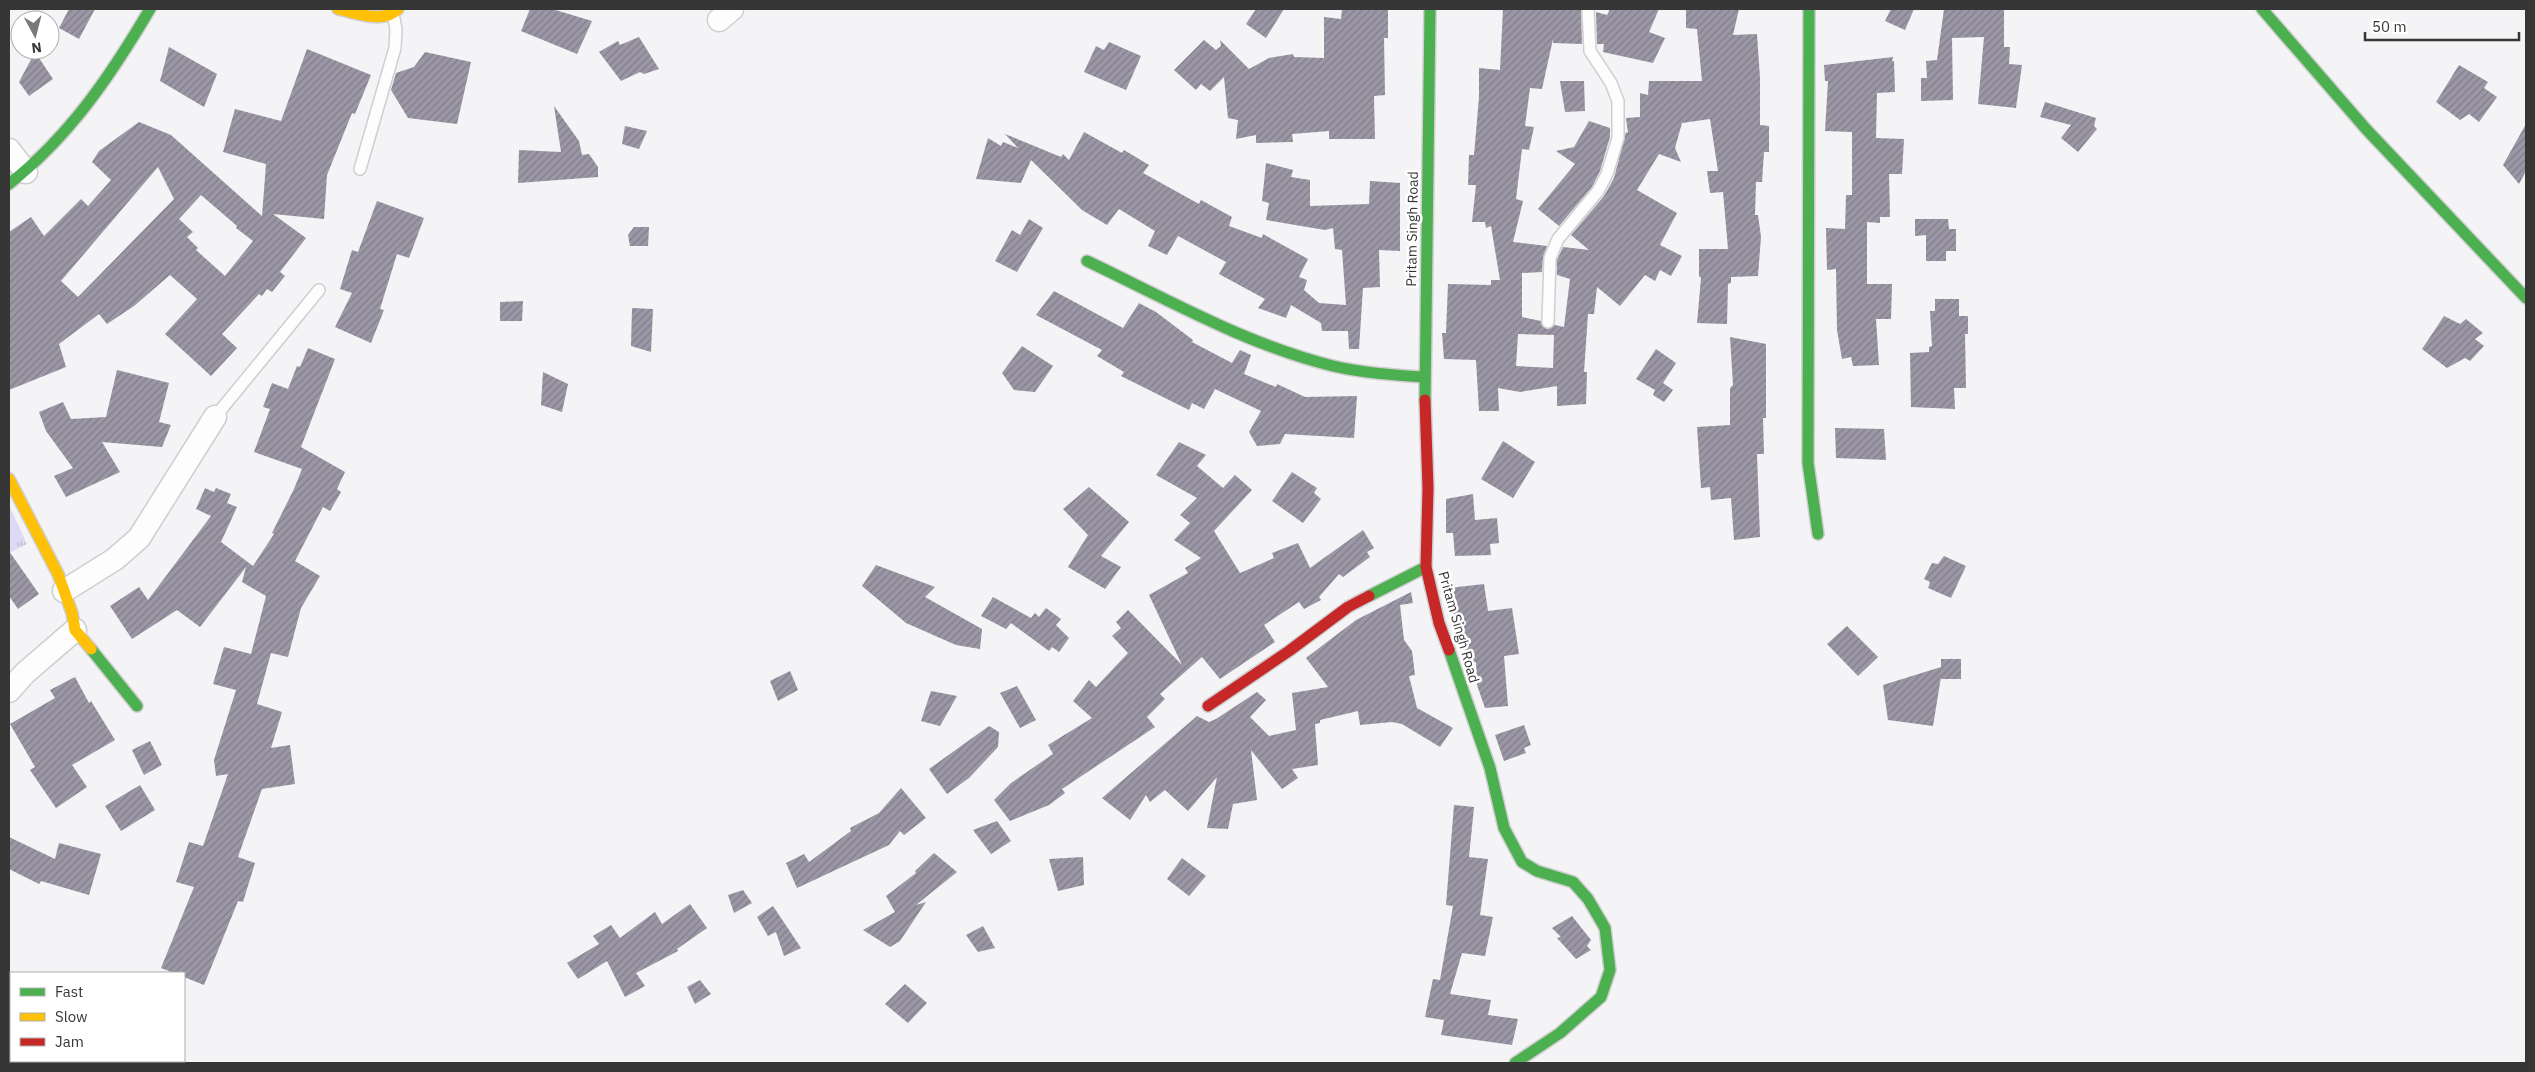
<svg xmlns="http://www.w3.org/2000/svg" width="2535" height="1072" font-family="'IBM Plex Sans',sans-serif">
<defs>
<pattern id="grass-tufts" width="24" height="20" patternUnits="userSpaceOnUse" patternTransform="scale(1.25)"><rect width="24" height="20" fill="#dfd9f5"/><path d="M3 7l-1-3M5 7V3M7 7l1-3M15 17l-1-3M17 17v-4M19 17l1-3" fill="none" stroke="#c0bbd3"/></pattern>
<pattern id="building-hatch" width="6" height="6" patternUnits="userSpaceOnUse" patternTransform="scale(1.25)"><rect width="6" height="6" fill="#9c97a6"/><path d="M-1 1l2-2M0 6l6-6M5 7l2-2" fill="none" stroke="#807c88"/></pattern>
</defs>
<rect width="100%" height="100%" fill="#f4f3f5"/>
<polygon fill="url(#grass-tufts)" points="9,505 27,544 9,553"/>
<g fill="url(#building-hatch)" fill-rule="evenodd">
<polygon points="69,9 95,9 79,39 59,28"/>
<polygon points="530,9 552,9 592,21 577,54 521,31"/>
<polygon points="1256,9 1284,9 1266,38 1246,24"/>
<polygon points="1342,9 1388,9 1388,38 1384,38 1385,95 1374,96 1375,139 1329,139 1329,131 1292,134 1293,142 1256,143 1256,135 1236,139 1238,120 1228,118 1224,77 1210,91 1201,84 1196,90 1174,70 1204,40 1216,50 1221,46 1220,40 1249,69 1269,58 1293,54 1294,57 1324,58 1324,17 1341,19"/>
<path d="M1503,9H1581L1582,44L1553,43V39L1542,89L1530,88L1525,126L1534,127L1529,150L1522,149L1516,199L1523,201L1513,242L1547,246L1543,257L1542,272L1522,273V317L1541,321L1542,326L1547,329L1555,325L1564,327L1570,279L1557,275V260L1563,247L1589,250L1571,235L1604,196L1614,178L1626,132L1628,133L1626,118L1640,117V93L1648,95L1649,81H1702L1697,29L1686,28V9H1739L1733,35L1757,34L1760,78V125L1769,126V152H1764L1762,182H1756L1755,215H1758L1761,237L1758,276L1731,277V283L1728,284L1727,324L1697,323L1701,278L1699,276V249H1728L1723,192L1710,193L1707,171H1718L1710,119L1682,123L1675,148L1681,162L1659,154L1637,190L1677,213L1660,245L1682,256L1671,276L1660,270L1655,281L1645,275L1620,306L1597,287L1594,314H1588L1584,372H1587L1586,404L1557,406V386L1520,392L1498,388L1499,411H1479L1476,360L1444,359L1442,333H1446L1448,284L1491,285V280H1500L1491,226L1486,228L1485,222H1472L1476,185H1468L1469,155H1474L1479,97V68L1500,70ZM1518,334L1554,335L1553,368L1516,366Z"/>
<polygon points="1610,9 1659,9 1649,32 1665,38 1653,63 1603,52 1604,44 1597,44 1596,12 1607,15"/>
<polygon points="1891,9 1914,9 1905,30 1885,21"/>
<polygon points="1944,9 2004,9 2004,47 2010,47 2009,64 2022,65 2016,108 1978,104 1984,37 1952,38 1953,100 1921,101 1921,78 1927,78 1926,61 1937,60"/>
<polygon points="639,37 659,69 644,74 640,72 621,81 599,52 618,41 620,45"/>
<polygon points="1109,42 1141,56 1126,90 1084,72 1096,46 1104,50"/>
<polygon points="169,47 217,74 204,107 160,81"/>
<path d="M307,49L371,75L355,114L352,113L327,175L324,219L273,214L306,238L280,272L285,276L272,292L267,289L262,296L259,294L222,334L237,348L211,376L165,334L197,299L170,275L134,306L107,324L99,314L59,344L66,367L9,390V232L31,217L44,236L81,199L88,206L111,180L92,162L99,151L139,122L171,135L262,216L266,164L223,152L235,109L281,121ZM158,167L174,199L78,297L61,281ZM201,195L237,226L236,228L253,241L225,276L196,250L198,248L187,237L193,232L179,219Z"/>
<polygon points="35,52 53,79 29,96 19,82"/>
<polygon points="425,52 471,62 457,124 408,118 391,90 396,73 414,67"/>
<polygon points="1893,57 1892,61 1894,61 1895,92 1877,93 1876,138 1904,139 1902,174 1889,174 1890,217 1880,217 1880,223 1867,222 1867,284 1892,284 1891,319 1876,319 1879,365 1853,366 1851,357 1842,359 1837,330 1836,269 1827,270 1826,228 1845,229 1846,195 1852,195 1852,132 1825,131 1828,81 1825,81 1824,65"/>
<polygon points="2459,65 2488,82 2484,88 2497,97 2479,122 2469,114 2460,120 2436,102"/>
<polygon points="1560,81 1584,81 1585,111 1565,112"/>
<polygon points="2045,102 2096,118 2094,126 2097,129 2078,152 2061,138 2071,125 2040,117"/>
<polygon points="554,106 579,141 582,155 589,154 598,167 598,177 518,183 519,150 561,152"/>
<polygon points="1589,121 1610,128 1610,137 1600,171 1592,187 1559,226 1538,209 1575,164 1556,151 1574,147"/>
<polygon points="2526,124 2526,171 2519,184 2503,165"/>
<polygon points="625,126 647,131 639,149 622,144"/>
<polygon points="1084,132 1122,153 1124,150 1149,165 1143,173 1199,204 1201,200 1232,217 1229,226 1262,238 1263,234 1308,259 1299,277 1307,280 1304,290 1319,303 1346,305 1342,250 1335,249 1333,228 1325,230 1266,220 1269,203 1262,201 1266,163 1293,170 1291,177 1310,180 1310,206 1369,204 1370,181 1400,183 1400,251 1379,250 1380,287 1363,288 1359,349 1349,349 1348,331 1322,331 1321,323 1291,305 1286,318 1258,308 1265,299 1219,274 1226,262 1178,236 1167,255 1148,246 1155,231 1119,209 1107,225 1082,210 1031,160 1021,183 976,179 988,138 1001,146 1003,142 1018,148 1005,134 1061,157 1063,154 1069,160"/>
<polygon points="377,201 424,218 409,258 397,254 380,309 384,310 371,343 335,327 352,293 340,289 352,250 358,252"/>
<polygon points="1029,219 1043,228 1017,272 995,261 1012,230 1020,235"/>
<polygon points="1915,219 1948,219 1949,229 1956,229 1956,251 1946,251 1946,261 1926,261 1926,235 1915,236"/>
<polygon points="634,227 649,227 648,246 630,246 628,235"/>
<polygon points="1054,291 1123,328 1139,303 1156,312 1193,340 1192,342 1232,363 1240,350 1251,355 1244,374 1276,387 1277,384 1305,397 1357,396 1354,438 1285,434 1280,444 1257,446 1249,432 1261,411 1215,389 1204,409 1192,403 1189,410 1121,376 1124,372 1097,356 1102,350 1036,315"/>
<polygon points="1935,299 1959,299 1959,316 1968,316 1968,334 1965,334 1966,388 1954,388 1955,409 1911,407 1910,353 1929,352 1929,347 1932,346 1930,311 1935,311"/>
<polygon points="523,301 522,321 500,321 500,302"/>
<polygon points="632,308 653,309 651,352 631,346"/>
<polygon points="2444,316 2460,324 2466,319 2483,333 2475,339 2484,346 2470,361 2465,358 2447,368 2422,349"/>
<polygon points="1730,337 1766,344 1766,418 1763,418 1764,454 1757,454 1760,537 1734,540 1731,498 1711,500 1710,487 1701,488 1697,427 1730,425 1730,388 1733,385"/>
<polygon points="1022,346 1053,366 1035,392 1014,390 1002,373"/>
<polygon points="308,348 335,359 301,447 345,472 337,489 341,492 330,511 323,507 295,561 320,576 301,608 288,657 271,653 257,704 282,712 271,748 290,745 295,784 262,789 238,857 255,863 243,902 238,901 204,985 184,977 184,973 174,973 161,968 194,887 176,882 189,842 203,846 228,774 216,776 214,760 236,690 213,684 224,647 251,654 266,596 242,582 246,567 200,627 177,610 132,639 110,606 139,587 148,600 211,516 196,509 205,488 214,492 216,488 231,494 227,503 237,507 221,542 253,566 274,534 272,533 294,489 302,469 254,452 270,409 263,407 272,383 288,389 297,366 300,367"/>
<polygon points="1656,349 1676,363 1663,383 1673,390 1664,402 1653,395 1655,390 1636,379"/>
<polygon points="117,370 169,383 159,422 171,425 162,447 102,442 120,472 66,497 54,476 73,468 46,431 39,412 63,402 71,419 106,417"/>
<polygon points="543,372 568,384 562,412 541,405"/>
<polygon points="1835,428 1884,429 1886,460 1836,458"/>
<polygon points="1503,441 1535,462 1513,498 1481,479"/>
<polygon points="1179,442 1206,455 1197,466 1223,488 1235,475 1252,490 1214,531 1240,573 1274,558 1272,553 1298,543 1310,568 1363,530 1374,548 1367,552 1370,557 1343,577 1339,574 1319,597 1321,600 1304,609 1299,602 1264,625 1275,642 1220,679 1202,657 1160,694 1165,699 1147,717 1155,727 1062,789 1065,793 1049,805 1010,821 994,800 1011,783 1053,754 1048,745 1092,718 1073,701 1089,680 1096,687 1128,653 1112,636 1121,628 1116,622 1128,610 1182,665 1149,595 1188,573 1185,568 1201,558 1174,540 1190,523 1180,515 1197,498 1156,475"/>
<polygon points="1292,472 1317,488 1314,493 1321,499 1303,523 1272,501"/>
<polygon points="1089,487 1129,522 1101,556 1121,567 1105,589 1068,567 1088,535 1063,509"/>
<polygon points="1473,494 1475,520 1497,518 1499,543 1490,544 1491,555 1455,556 1453,533 1446,533 1446,499"/>
<polygon points="9,551 39,594 18,609 9,596"/>
<polygon points="1944,556 1966,566 1951,598 1928,588 1930,582 1924,579 1932,563 1938,564"/>
<polygon points="876,565 935,587 925,597 982,629 980,649 956,645 906,623 862,586"/>
<polygon points="1484,584 1488,611 1512,608 1519,654 1504,656 1508,706 1485,708 1477,685 1476,662 1469,663 1452,609 1449,588"/>
<polygon points="1411,592 1413,603 1400,605 1404,640 1412,651 1415,675 1409,676 1417,708 1453,728 1440,747 1402,724 1392,722 1360,725 1358,711 1320,720 1320,723 1315,724 1318,765 1292,769 1298,778 1282,789 1251,750 1257,800 1233,804 1228,829 1207,828 1217,777 1188,811 1165,790 1150,802 1146,795 1130,820 1102,798 1197,716 1209,722 1216,719 1257,692 1266,700 1250,717 1269,736 1296,730 1292,693 1328,687 1306,658 1356,620"/>
<polygon points="993,597 1031,618 1035,613 1039,617 1046,608 1061,619 1056,625 1069,638 1059,652 1052,647 1049,651 1011,623 1006,629 981,616"/>
<polygon points="1847,626 1878,657 1858,676 1827,644"/>
<polygon points="1941,659 1961,659 1961,679 1941,679 1941,677 1933,726 1888,720 1883,685 1941,667"/>
<polygon points="790,671 798,690 778,701 770,681"/>
<polygon points="75,677 89,703 91,701 115,740 72,765 87,787 56,808 30,770 35,767 10,724 55,698 50,690"/>
<polygon points="1017,686 1036,720 1020,728 1000,693"/>
<polygon points="931,691 957,696 940,726 921,721"/>
<polygon points="1524,725 1531,745 1524,748 1526,753 1504,761 1495,735"/>
<polygon points="989,726 999,732 998,747 969,778 947,794 929,769"/>
<polygon points="150,741 162,765 144,775 132,750"/>
<polygon points="140,785 155,810 121,831 105,806"/>
<polygon points="901,788 926,818 904,835 900,831 889,845 797,888 786,863 804,854 809,862 851,831 850,828 879,813"/>
<polygon points="1454,805 1474,807 1469,857 1488,859 1480,915 1493,917 1485,956 1462,953 1450,994 1491,1000 1488,1015 1518,1019 1512,1045 1441,1035 1444,1020 1425,1017 1433,979 1440,980 1453,906 1446,905"/>
<polygon points="997,821 1011,841 991,854 973,830"/>
<polygon points="9,837 55,859 59,843 101,854 89,895 41,881 39,884 9,869"/>
<polygon points="934,853 957,872 916,905 926,902 900,941 890,947 863,930 895,912 886,896 916,873 915,871"/>
<polygon points="1083,857 1084,885 1058,891 1049,859"/>
<polygon points="1182,858 1206,876 1189,896 1167,879"/>
<polygon points="743,890 752,903 734,913 728,895"/>
<polygon points="690,904 707,928 677,949 678,951 636,973 645,986 625,997 607,961 578,979 567,963 599,944 593,936 611,925 620,938 655,912 662,924"/>
<polygon points="773,906 801,948 784,956 776,932 768,936 757,917"/>
<polygon points="1572,916 1591,940 1587,946 1591,950 1576,959 1557,938 1561,937 1552,928"/>
<polygon points="983,926 995,948 978,952 966,935"/>
<polygon points="700,980 711,994 695,1004 687,987"/>
<polygon points="905,984 927,1003 908,1023 885,1004"/>
</g>
<g fill="none" stroke-linecap="round" stroke-linejoin="round">
<g stroke="#cfced0" stroke-width="14">
<g id="lane">
<polyline points="360,169 395,48 396,29 393,14"/>
<polyline points="1548,322 1550,258 1558,239 1598,191 1607,174 1618,138 1618,101 1611,83 1590,51 1588,9"/>
<polyline points="215,417 319,290"/>
</g>
</g>
<g stroke="#cfced0" stroke-width="25">
<g id="street">
<polyline points="719,20 732,9"/>
<polyline points="9,150 26,172"/>
<polyline points="64,591 115,559 139,538 215,417"/>
<polyline points="9,691 25,673 75,630"/>
</g>
</g>
<g stroke="#cfced0" stroke-width="14">
<g id="fast">
<polyline points="1809,9 1808,463 1818,534"/>
<polyline points="2262,9 2366,129 2526,298"/>
<path d="M9,184C70,136 111,75 150,9"/>
<path d="M1087,261C1167,299 1247,345 1333,366C1363,373 1393,375 1424,377"/>
<polyline points="1425,400 1430,9"/>
<polyline points="1369,596 1426,567"/>
<polyline points="91,649 137,706"/>
<polyline points="1449,650 1490,768 1504,828 1522,862 1537,871 1573,882 1588,899 1605,928 1610,970 1601,997 1560,1033 1515,1063"/>
</g>
</g>
<g stroke="#cfced0" stroke-width="14">
<g id="slow">
<path d="M338,9C356,13 383,24 398,9"/>
<polyline points="9,479 58,574 72,613 75,630 91,649"/>
</g>
</g>
<g stroke="#cfced0" stroke-width="14">
<g id="jam">
<polyline points="1425,400 1428,488 1426,567 1439,623 1449,650"/>
<polyline points="1208,706 1289,651 1348,607 1369,596"/>
</g>
</g>
<use href="#lane" stroke="#fdfdfe" stroke-width="11"/>
<use href="#street" stroke="#fdfdfe" stroke-width="22"/>
<use href="#fast" stroke="#4caf50" stroke-width="11"/>
<use href="#slow" stroke="#ffc107" stroke-width="11"/>
<use href="#jam" stroke="#c62828" stroke-width="11"/>
</g>
<g text-anchor="middle" stroke-width="5" stroke-linejoin="round" paint-order="stroke">
<g font-size="14" fill="#363637" stroke="#fff">
<text transform="translate(1412 229) rotate(-89)" y="5">Pritam Singh Road</text>
<text transform="translate(1459 627) rotate(74)" y="5">Pritam Singh Road</text>
</g>
</g>
<rect width="2535" height="1072" fill="none" stroke="#363637" stroke-width="20"/>
<rect x="10" y="972" width="175" height="90" fill="#ffffff" stroke="#afafaf"/>
<rect x="20" y="988" width="25" height="8" fill="#4caf50" stroke="#afafaf"/>
<text x="55" y="997" font-size="15" fill="#363637">Fast</text>
<rect x="20" y="1013" width="25" height="8" fill="#ffc107" stroke="#afafaf"/>
<text x="55" y="1022" font-size="15" fill="#363637">Slow</text>
<rect x="20" y="1038" width="25" height="8" fill="#c62828" stroke="#afafaf"/>
<text x="55" y="1047" font-size="15" fill="#363637">Jam</text>
<g transform="translate(35 35) rotate(173)"><circle r="24" fill="#ffffff" stroke="#afafaf"/>
<path d="M0-4L9 19L0 12L-9 19Z" fill="#78787a"/>
<text y="-8" font-size="14" font-weight="bold" text-anchor="middle" fill="#363637">N</text>
</g>
<path d="M2365 32v8h154v-8" fill="none" stroke="#363637" stroke-width="2.5"/>
<text x="2372" y="32" font-size="15" fill="#363637" stroke="#ffffff" stroke-width="4" paint-order="stroke">50 m</text>
</svg>
